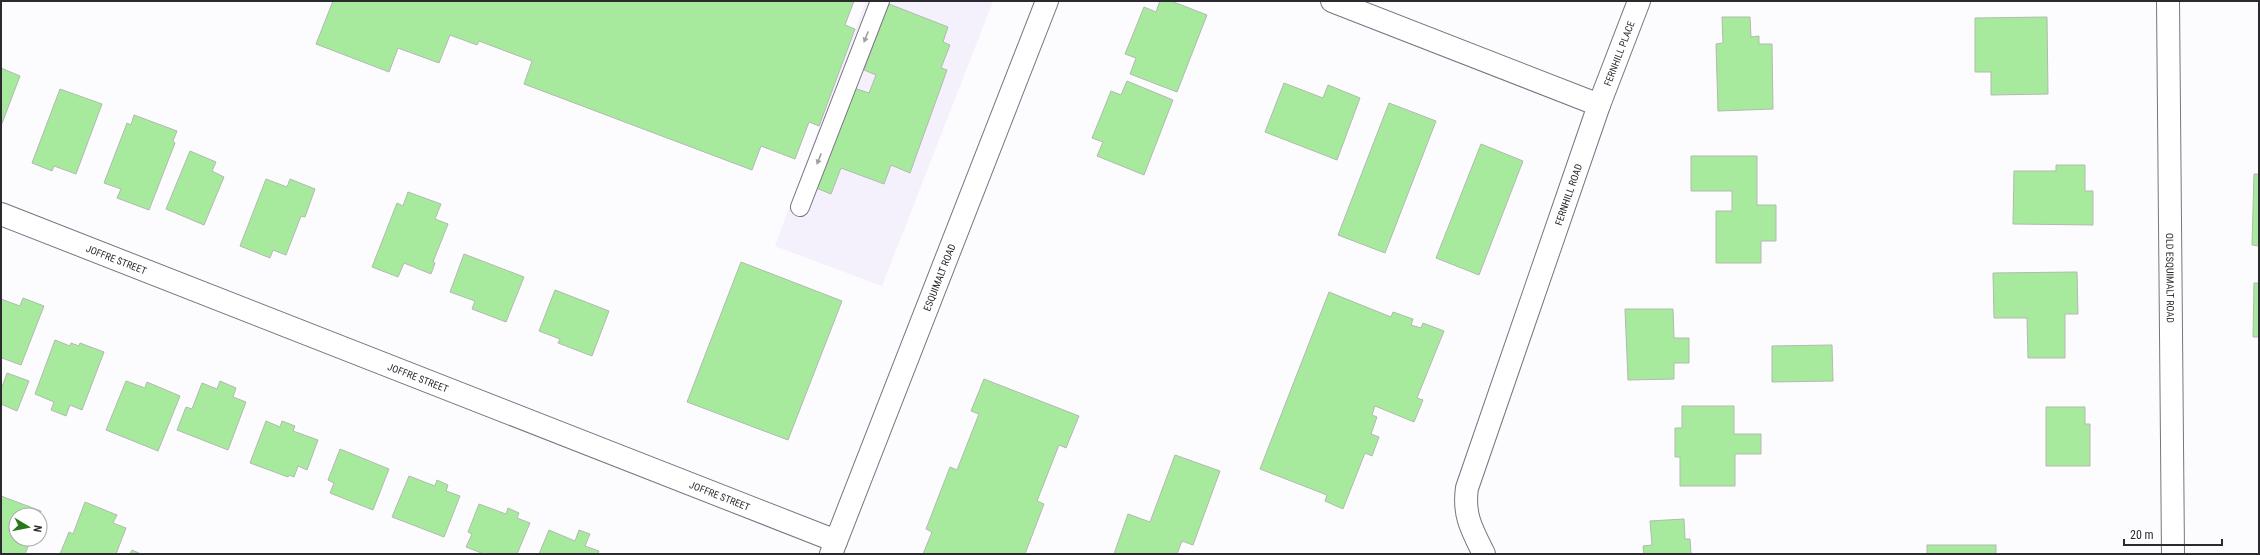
<svg xmlns="http://www.w3.org/2000/svg" width="2260" height="555" font-family="'Roboto Condensed',sans-serif">
<rect width="100%" height="100%" fill="#fcfbfe"/>
<polygon fill="#f4f0fc" points="866,1 993,1 882,286 775,246"/>
<g fill="#a8ea9d" stroke="#b1baaf">
<polygon points="333,1 854,1 845,25 855,29 819,126 809,122 795,159 761,146 752,170 524,84 532,61 479,41 477,45 450,35 439,63 398,48 389,72 316,44"/>
<polygon points="1160,1 1171,1 1207,15 1177,92 1130,74 1136,58 1125,54 1144,7 1156,12"/>
<polygon points="889,4 948,27 943,42 950,45 941,68 947,70 910,173 891,165 884,184 841,168 831,194 816,188 854,88 869,93 876,75 864,70"/>
<polygon points="1722,17 1750,17 1751,37 1759,36 1759,44 1772,44 1773,109 1718,111 1716,44 1723,43"/>
<polygon points="2047,17 2048,94 1991,95 1991,72 1975,72 1975,18"/>
<polygon points="1,68 20,76 1,126"/>
<polygon points="1127,81 1173,100 1144,175 1097,156 1103,142 1092,138 1111,91 1121,95"/>
<polygon points="1284,83 1323,98 1328,85 1360,98 1337,160 1265,132"/>
<polygon points="60,89 102,104 76,174 54,166 52,171 32,163"/>
<polygon points="1389,103 1436,121 1385,253 1338,235"/>
<polygon points="134,115 177,131 173,141 175,143 149,210 117,198 121,189 104,183 127,123 131,125"/>
<polygon points="1481,144 1523,161 1479,275 1436,258"/>
<polygon points="190,151 216,162 212,171 224,177 204,225 166,209"/>
<polygon points="1691,156 1757,156 1757,205 1776,205 1776,241 1761,241 1761,263 1716,263 1716,211 1732,211 1732,191 1691,191"/>
<polygon points="2056,165 2085,165 2085,191 2093,191 2093,225 2013,224 2014,171 2056,171"/>
<polygon points="2254,174 2259,174 2259,246 2252,245"/>
<polygon points="266,179 287,187 290,179 315,189 305,217 301,216 286,255 273,250 270,258 240,246"/>
<polygon points="408,192 441,204 435,219 448,224 433,262 435,263 431,274 404,263 398,277 372,267 397,203 403,206"/>
<polygon points="464,254 524,277 506,322 472,309 475,301 450,292"/>
<polygon points="741,262 842,301 788,440 687,402"/>
<polygon points="2077,272 2078,314 2065,314 2065,358 2028,358 2027,318 1994,318 1993,273"/>
<polygon points="2254,283 2259,283 2259,337 2253,337"/>
<polygon points="555,290 609,311 592,356 558,343 560,339 539,331"/>
<polygon points="1329,292 1391,317 1393,312 1413,319 1411,325 1421,328 1423,323 1444,331 1417,398 1423,400 1414,422 1375,406 1372,415 1377,417 1371,434 1379,437 1372,456 1365,453 1343,509 1325,501 1327,495 1260,469"/>
<polygon points="23,298 44,306 21,365 2,358 1,361 1,299 20,306"/>
<polygon points="1625,309 1673,309 1674,338 1689,338 1689,363 1674,363 1674,379 1628,380"/>
<polygon points="55,340 70,346 71,343 79,346 80,343 104,352 82,410 70,405 66,416 51,410 54,402 35,394"/>
<polygon points="1832,345 1833,381 1772,382 1772,346"/>
<polygon points="7,373 29,381 17,411 1,404 1,390"/>
<polygon points="984,379 1079,416 1066,448 1059,445 1037,501 1044,504 1025,554 923,554 932,532 926,529 950,467 957,470 979,414 971,411"/>
<polygon points="126,381 145,388 147,382 180,396 158,451 106,430"/>
<polygon points="220,381 236,388 233,397 246,402 228,450 177,430 186,407 192,409 202,383 217,389"/>
<polygon points="1682,406 1734,406 1734,434 1761,434 1761,454 1735,454 1735,486 1680,486 1680,457 1675,457 1675,428 1682,428"/>
<polygon points="2046,407 2085,407 2085,424 2090,424 2090,466 2046,466"/>
<polygon points="266,421 280,427 282,421 295,426 293,431 318,440 307,470 298,466 294,477 289,475 288,477 250,463"/>
<polygon points="340,449 389,469 373,510 330,493 334,483 328,480"/>
<polygon points="1175,455 1220,471 1193,545 1182,541 1177,554 1114,554 1128,514 1150,522"/>
<polygon points="409,476 435,486 437,480 448,485 446,491 460,496 444,537 392,517"/>
<polygon points="1,496 41,511 40,515 16,515 16,539 31,539 25,554 1,554"/>
<polygon points="85,502 117,515 113,523 126,528 116,554 60,554 69,532 73,534"/>
<polygon points="479,504 506,514 508,508 519,513 517,518 530,523 517,554 484,554 466,547 472,534 468,532"/>
<polygon points="1684,519 1685,539 1690,539 1691,554 1644,554 1643,546 1652,545 1650,521"/>
<polygon points="549,530 575,541 579,530 590,534 585,546 599,551 598,554 539,554"/>
<rect x="1927" y="545" width="69" height="9"/>
<polygon points="132,550 141,554 130,554"/>
</g>
<g fill="none" stroke-linecap="round" stroke-linejoin="round">
<g stroke="#78747f" stroke-width="20">
<polyline id="service" points="800,207 880,1"/>
</g>
<g stroke="#78747f" stroke-width="24">
<g id="minor">
<polyline points="1332,1 1599,105"/>
<path id="s1" d="M2168,1L2173,554"/>
<path id="s2" d="M1,214L836,541"/>
<path id="s3" d="M1484,554C1472,530 1463,515 1467,488L1599,105L1639,1"/>
</g>
</g>
<g stroke="#78747f" stroke-width="24">
<g id="secondary">
<path id="s4" d="M831,554L1047,1"/>
</g>
</g>
<use href="#service" stroke="#fff" stroke-width="18"/>
<use href="#minor" stroke="#fff" stroke-width="22"/>
<use href="#secondary" stroke="#fff" stroke-width="22"/>
</g>
<defs><path id="oneway-solid" d="M-6-.8H1V-3.2L6.5 0L1 3.2V.8H-6Z"/></defs>
<g fill="#a09fa1">
<use href="#oneway-solid" transform="translate(866 37) rotate(111)"/>
<use href="#oneway-solid" transform="translate(819 159) rotate(111)"/>
</g>
<g text-anchor="middle" stroke-width="3.5" stroke-linejoin="round" paint-order="stroke">
<g font-size="10" fill="#2b2a2e" stroke="#fff">
<text dy="4" stroke="none"><textPath href="#s3" startOffset="530">FERNHILL PLACE</textPath></text>
<text dy="4" stroke="none"><textPath href="#s3" startOffset="380">FERNHILL ROAD</textPath></text>
<text dy="4" stroke="none"><textPath href="#s2" startOffset="124">JOFFRE STREET</textPath></text>
<text dy="4" stroke="none"><textPath href="#s1" startOffset="277">OLD ESQUIMALT ROAD</textPath></text>
<text dy="4" stroke="none"><textPath href="#s4" startOffset="297">ESQUIMALT ROAD</textPath></text>
<text dy="4" stroke="none"><textPath href="#s2" startOffset="448">JOFFRE STREET</textPath></text>
<text dy="4" stroke="none"><textPath href="#s2" startOffset="772">JOFFRE STREET</textPath></text>
</g>
</g>
<rect width="2260" height="555" fill="none" stroke="#2b2a2e" stroke-width="4"/>
<g transform="translate(28 527) rotate(100)"><circle r="19" fill="#ffffff" stroke="#aaaaab"/>
<path d="M0-3L7 15L0 10L-7 15Z" fill="#2a761c"/>
<text y="-6" font-size="11" font-weight="bold" text-anchor="middle" fill="#2b2a2e">N</text>
</g>
<path d="M2124 539v6h98v-6" fill="none" stroke="#2b2a2e" stroke-width="2"/>
<text x="2130" y="539" font-size="12" fill="#2b2a2e" stroke="#ffffff" stroke-width="3" paint-order="stroke">20 m</text>
</svg>
